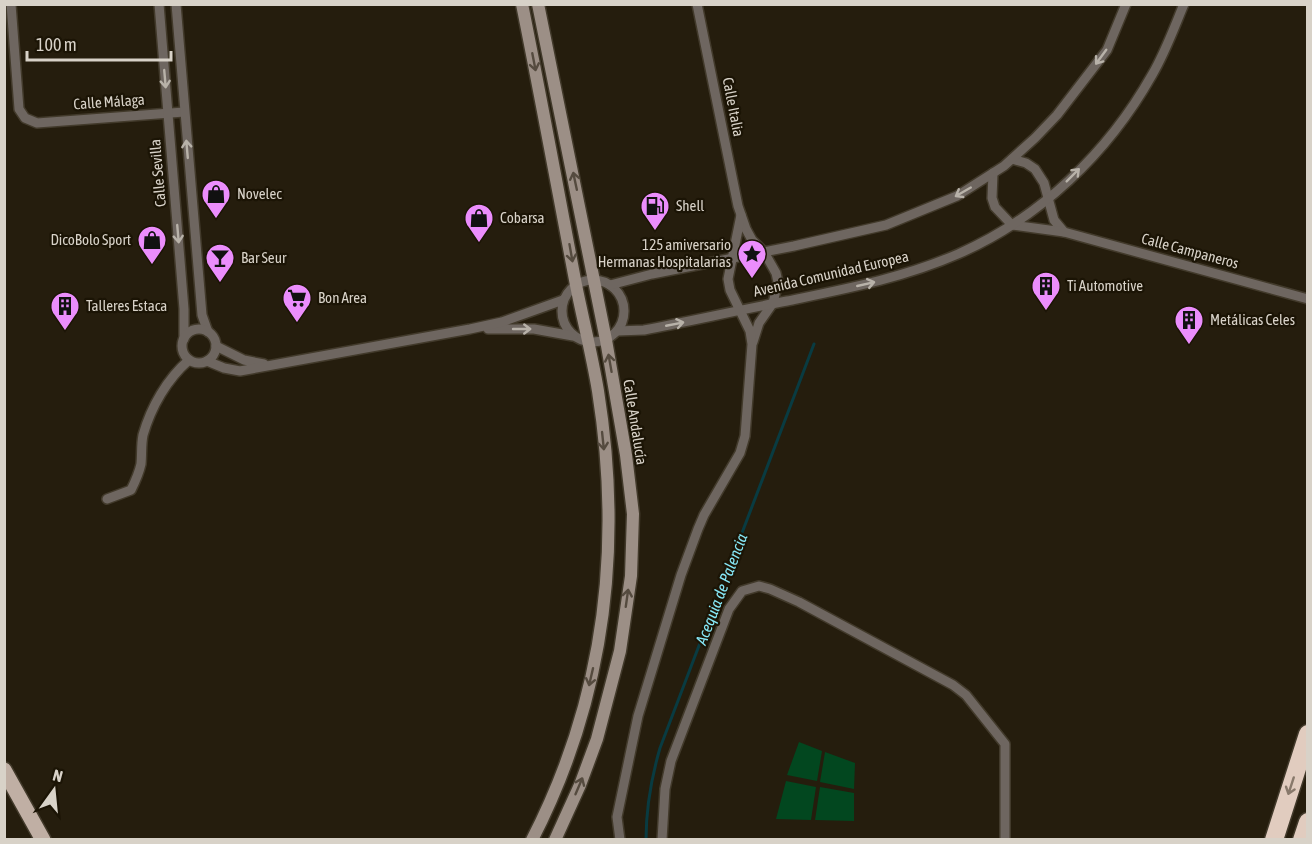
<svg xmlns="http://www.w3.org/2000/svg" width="1312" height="844" font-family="'Asap Condensed',sans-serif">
<rect width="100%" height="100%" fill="#251d0d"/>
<g fill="#02471f">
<polygon points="799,742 822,751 817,781 787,775"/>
<polygon points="825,752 855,763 854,789 820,782"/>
<polygon points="786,781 816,787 811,820 776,819"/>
<polygon points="820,787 854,793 854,821 815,820"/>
</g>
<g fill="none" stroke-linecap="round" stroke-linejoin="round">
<path stroke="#093b41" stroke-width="3" d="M646,840C646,807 651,779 660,748L814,344"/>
<g stroke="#423a2b" stroke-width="12">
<g id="street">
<polyline points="11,4 19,109 25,118 37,123 184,112"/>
<polyline points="159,4 184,309 184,339"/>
<polyline points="176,4 202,315 208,332"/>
<polyline points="697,4 738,206 746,229 752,240 764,252 776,273 778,282 773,303 759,323 753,342"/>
<polyline points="1012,159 1026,163 1035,169 1044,183 1054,220 1064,232"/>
<polyline points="993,173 992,198 995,207 1012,225 1064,232 1308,299"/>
<circle cx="593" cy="311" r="31"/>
<polyline points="610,285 652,274 794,246 886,225 957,196 1004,166 1035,138 1057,115 1107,50 1126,4"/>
<polyline points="488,329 534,329 573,336"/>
<circle cx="199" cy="346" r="17"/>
<path d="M617,331L644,330C691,321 739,310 787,301C845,289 903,278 958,254C1040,218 1108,153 1152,75C1165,53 1174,28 1184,4"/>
<polyline points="216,346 244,360 264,364"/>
<polyline points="207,361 224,368 240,371 470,329 502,322 563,300"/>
<path d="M107,499L131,490C135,482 139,473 141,464C142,454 141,445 143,435C151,407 167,379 189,360"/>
<polyline points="620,840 617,817 638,716 681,575 698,529 704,515 740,453 745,436 752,344 750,331 730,290 728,279 741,215"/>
<polyline points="662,840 665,789 671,761 729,609 742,591 759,586 770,589 799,602 953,685 966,695 1005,744 1005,840"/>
</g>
</g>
<g stroke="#423a2b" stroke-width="15">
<g id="secondary">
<path d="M522,4C541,98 558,191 576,285C583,320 592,355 598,391C623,548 605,698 532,840"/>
<polyline points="538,4 606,340 626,455 633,514 631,576 620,651 597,739 580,785 555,840"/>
</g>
</g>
<g stroke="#423a2b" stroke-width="18">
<polyline id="primary" points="4,770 43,840"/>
</g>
<g stroke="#423a2b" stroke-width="21">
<g id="highway">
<polyline points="1274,840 1308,734"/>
<polyline points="1302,840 1308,822"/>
</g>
</g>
<use href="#street" stroke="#6e6660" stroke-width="9"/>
<use href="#secondary" stroke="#9c8f86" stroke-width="12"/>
<use href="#primary" stroke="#c0afa4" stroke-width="15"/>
<use href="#highway" stroke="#e1ccbf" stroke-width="18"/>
</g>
<defs><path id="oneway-shaft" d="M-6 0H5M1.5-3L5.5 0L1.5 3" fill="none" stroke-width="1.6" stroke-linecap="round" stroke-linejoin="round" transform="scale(1.5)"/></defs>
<g stroke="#b8b2a9">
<use href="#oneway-shaft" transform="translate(1101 57) rotate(126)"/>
<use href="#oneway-shaft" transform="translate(165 79) rotate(85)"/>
<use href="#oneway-shaft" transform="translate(187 149) rotate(-95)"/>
<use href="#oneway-shaft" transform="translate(1073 175) rotate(-45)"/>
<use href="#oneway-shaft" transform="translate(963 192) rotate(150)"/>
<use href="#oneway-shaft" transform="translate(178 234) rotate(85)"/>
<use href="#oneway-shaft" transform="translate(866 284) rotate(-13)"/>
<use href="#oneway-shaft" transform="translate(675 324) rotate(-11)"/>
<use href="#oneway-shaft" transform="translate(522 329)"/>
</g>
<g stroke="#554b3f">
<use href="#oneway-shaft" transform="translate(534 62) rotate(79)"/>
<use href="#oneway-shaft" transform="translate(575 181) rotate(-102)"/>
<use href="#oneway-shaft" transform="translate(571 253) rotate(80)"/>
<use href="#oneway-shaft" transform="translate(610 363) rotate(-100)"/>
<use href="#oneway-shaft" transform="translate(603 441) rotate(84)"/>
<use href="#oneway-shaft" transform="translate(627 598) rotate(-82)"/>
<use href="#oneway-shaft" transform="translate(591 677) rotate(103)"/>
<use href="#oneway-shaft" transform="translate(579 786) rotate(-67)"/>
</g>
<use stroke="#88796b" href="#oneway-shaft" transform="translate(1291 786) rotate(108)"/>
<defs>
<g id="shop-pin" transform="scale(1.5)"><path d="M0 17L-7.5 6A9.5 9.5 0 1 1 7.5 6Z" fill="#eb8dfc" stroke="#1b1405"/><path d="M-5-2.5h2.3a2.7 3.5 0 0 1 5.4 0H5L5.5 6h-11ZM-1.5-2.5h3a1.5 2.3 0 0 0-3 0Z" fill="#111"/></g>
<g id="fuel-pin" transform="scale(1.5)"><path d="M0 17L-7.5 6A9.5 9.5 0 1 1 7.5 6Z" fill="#eb8dfc" stroke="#1b1405"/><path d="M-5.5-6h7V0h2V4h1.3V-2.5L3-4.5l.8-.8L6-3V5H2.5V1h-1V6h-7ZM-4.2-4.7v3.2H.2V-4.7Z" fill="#111"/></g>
<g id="sight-pin" transform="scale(1.5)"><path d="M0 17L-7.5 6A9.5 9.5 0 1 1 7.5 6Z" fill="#eb8dfc" stroke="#1b1405"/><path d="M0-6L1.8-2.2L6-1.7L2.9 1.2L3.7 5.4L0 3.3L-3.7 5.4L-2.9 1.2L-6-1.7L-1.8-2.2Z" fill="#111"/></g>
<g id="bar-pin" transform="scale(1.5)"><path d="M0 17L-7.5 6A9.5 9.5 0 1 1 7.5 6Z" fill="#eb8dfc" stroke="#1b1405"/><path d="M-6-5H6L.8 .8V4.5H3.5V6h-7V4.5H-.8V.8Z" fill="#111"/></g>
<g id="building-pin" transform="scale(1.5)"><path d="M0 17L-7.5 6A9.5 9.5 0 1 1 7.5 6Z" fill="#eb8dfc" stroke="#1b1405"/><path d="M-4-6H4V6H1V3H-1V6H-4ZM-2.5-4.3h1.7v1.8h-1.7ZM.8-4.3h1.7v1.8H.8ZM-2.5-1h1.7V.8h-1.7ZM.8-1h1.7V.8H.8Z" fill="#111"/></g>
<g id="supermarket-pin" transform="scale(1.5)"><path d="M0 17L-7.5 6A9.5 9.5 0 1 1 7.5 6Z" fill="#eb8dfc" stroke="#1b1405"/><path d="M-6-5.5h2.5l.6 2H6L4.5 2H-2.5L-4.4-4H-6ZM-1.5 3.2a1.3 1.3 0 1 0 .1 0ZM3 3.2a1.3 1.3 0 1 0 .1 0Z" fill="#111"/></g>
</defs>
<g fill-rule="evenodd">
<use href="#shop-pin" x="216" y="194"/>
<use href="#fuel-pin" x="655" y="206"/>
<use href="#shop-pin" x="479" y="218"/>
<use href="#shop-pin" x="152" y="240"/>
<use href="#sight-pin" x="752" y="254"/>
<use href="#bar-pin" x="220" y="258"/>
<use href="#building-pin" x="1046" y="286"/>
<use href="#supermarket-pin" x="297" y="298"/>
<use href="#building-pin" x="65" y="306"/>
<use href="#building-pin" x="1189" y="320"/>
</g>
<g text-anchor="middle" stroke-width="4.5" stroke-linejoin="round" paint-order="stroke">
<g font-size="15" fill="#d8d2c8" stroke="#1b1405">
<text transform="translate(109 102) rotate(-4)" y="5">Calle Málaga</text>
<text transform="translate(733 107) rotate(79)" y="5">Calle Italia</text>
<text transform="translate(158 173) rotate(-95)" y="5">Calle Sevilla</text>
<text transform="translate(1190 251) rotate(15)" y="5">Calle Campaneros</text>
<text transform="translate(831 274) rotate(-13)" y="5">Avenida Comunidad Europea</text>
<text transform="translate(635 422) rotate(81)" y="5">Calle Andalucía</text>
</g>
<g font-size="15" fill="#d8d2c8" stroke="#1b1405" text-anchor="start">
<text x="237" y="199">Novelec</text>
<text x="676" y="211">Shell</text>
<text x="500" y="223">Cobarsa</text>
<text x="131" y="245" text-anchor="end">DicoBolo Sport</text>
<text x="731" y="250" text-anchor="end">125 amiversario<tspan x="731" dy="17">Hermanas Hospitalarias</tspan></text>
<text x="241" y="263">Bar Seur</text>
<text x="1067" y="291">Ti Automotive</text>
<text x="318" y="303">Bon Area</text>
<text x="86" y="311">Talleres Estaca</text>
<text x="1210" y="325">Metálicas Celes</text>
</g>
<g font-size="16" font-style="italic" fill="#87e8f7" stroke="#1b1405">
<text transform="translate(721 589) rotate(-69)" y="6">Acequia de Palencia</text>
</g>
</g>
<rect width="1312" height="844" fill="none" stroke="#d8d2c8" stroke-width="12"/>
<g transform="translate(54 790) rotate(15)" stroke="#1b1405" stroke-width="4.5" paint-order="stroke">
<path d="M0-4.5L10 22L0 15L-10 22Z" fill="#d8d2c8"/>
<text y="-9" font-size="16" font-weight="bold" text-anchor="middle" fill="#d8d2c8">N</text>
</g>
<path d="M27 51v9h144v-9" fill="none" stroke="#d8d2c8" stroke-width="3"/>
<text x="36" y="51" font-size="18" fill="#d8d2c8" stroke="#1b1405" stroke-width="4.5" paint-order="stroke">100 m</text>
</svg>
